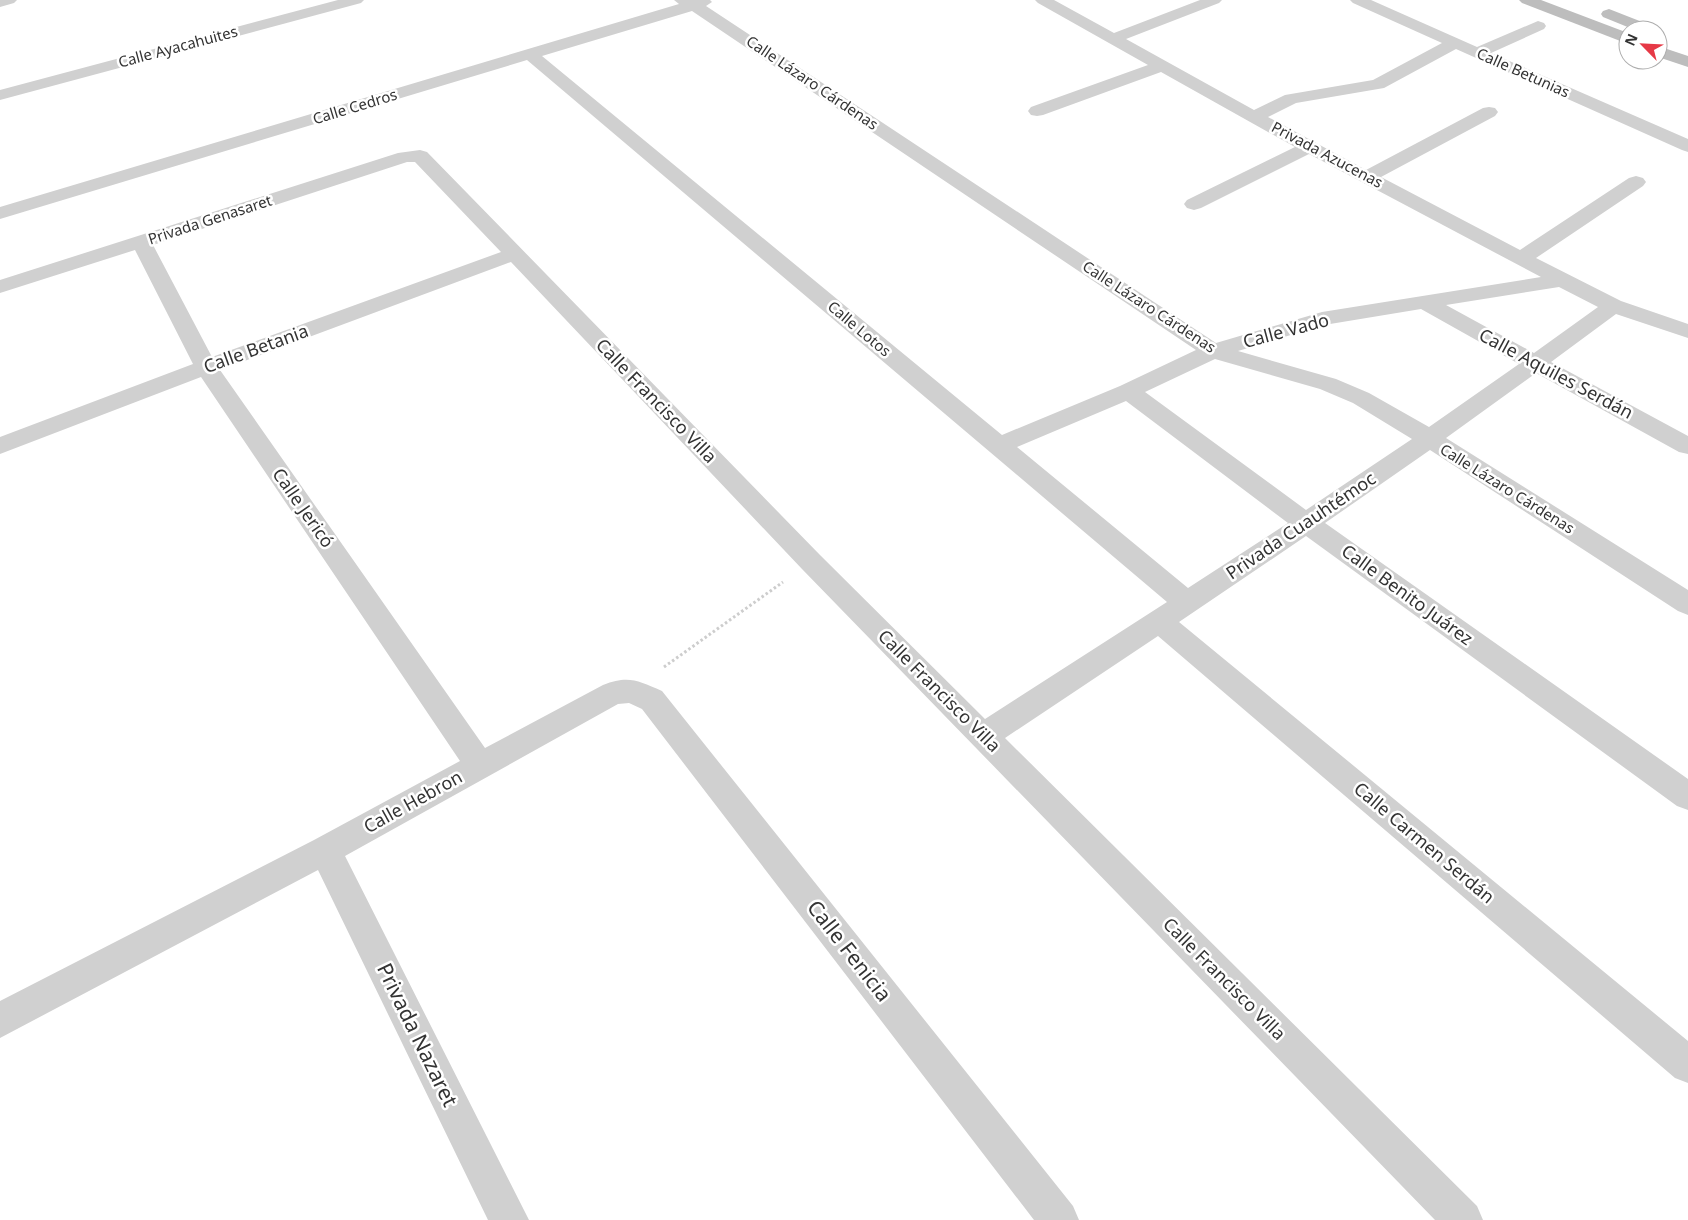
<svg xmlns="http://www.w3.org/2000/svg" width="1688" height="1220" font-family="'Noto Sans',sans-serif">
<rect width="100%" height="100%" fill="#fff"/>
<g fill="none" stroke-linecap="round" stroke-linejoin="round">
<polyline stroke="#cdcdcd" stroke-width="3" stroke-dasharray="2.5 2.5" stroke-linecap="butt" points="664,667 783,582"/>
<g fill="#d0d0d0" fill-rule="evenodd">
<polygon points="0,0 17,0 14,3 0,7"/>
<polygon points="338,0 364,0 361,3 0,100 0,90"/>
<path d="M674,0H710L712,2L706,6L1216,343L1322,312L1541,277L1309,154L1201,208L1194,210L1187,208L1184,204L1187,200L1295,147L1161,72L1043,115L1037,116L1031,115L1028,111L1031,107L1148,65L1038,3L1035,0H1054L1114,33L1200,0H1222L1219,3L1126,39L1254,110L1285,95L1373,80L1442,43L1353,3L1350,0H1371L1477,47L1538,21L1544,23L1546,26L1544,29L1491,53L1688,139V152L1682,150L1456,49L1384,88L1296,103L1268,117L1366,170L1483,108L1489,107L1495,108L1498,112L1495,116L1381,177L1520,250L1629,178L1636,176L1643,178L1646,182L1643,186L1536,258L1621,301L1688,324V338L1616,314L1551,362L1688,436V454L1679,452L1536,373L1446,438L1688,590V615L1678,611L1430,450L1325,523L1688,779V810L1677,806L1306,536L1179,622L1688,1041V1083L1675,1078L1158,636L1005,738L1477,1206L1483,1220H1435L802,569L511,262L220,370L485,748L603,685C629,675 638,681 662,691L1073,1206L1079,1220H1034L642,709L629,703L618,704L345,856L529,1220H488L318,870L0,1038V1001L314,840L460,761L201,377L0,454V437L193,364L135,250L0,293V280L398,153L420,150L427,152L820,555L985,719L1167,602L527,60L0,219V207L679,4ZM692,11L1196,350L1120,386L1002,435L542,56ZM407,162H415L501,252L212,357L153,245ZM1559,287L1598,307L1534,353L1446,305ZM1421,309L1519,364L1429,427L1369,393L1336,379L1238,351L1324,325ZM1215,359L1320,389L1353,403L1412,439L1306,510L1145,392ZM1126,401L1288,523L1188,588L1017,447Z"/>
</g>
<g fill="#bdbdbd" fill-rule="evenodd">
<polygon points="1519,0 1541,0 1628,33 1628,44 1522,3"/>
<polygon points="1609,9 1655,27 1657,30 1635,30 1603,17 1601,14 1603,11"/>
<polygon points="1658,46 1688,56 1688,67 1658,57"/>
</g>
</g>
<g text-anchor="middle" stroke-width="5" stroke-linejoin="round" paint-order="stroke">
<g font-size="15" fill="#333" stroke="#fff">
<text transform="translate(178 47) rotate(-15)" y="5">Calle Ayacahuites</text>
<text transform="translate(1523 73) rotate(24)" y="5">Calle Betunias</text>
<text transform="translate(812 83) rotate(34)" y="5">Calle Lázaro Cárdenas</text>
<text transform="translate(355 107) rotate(-17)" y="5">Calle Cedros</text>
<text transform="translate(1327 155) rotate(28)" y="5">Privada Azucenas</text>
<text transform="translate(210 220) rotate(-18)" y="5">Privada Genasaret</text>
<text transform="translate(1149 307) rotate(33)" y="5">Calle Lázaro Cárdenas</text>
<text transform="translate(859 329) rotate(40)" y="5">Calle Lotos</text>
<text transform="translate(1507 489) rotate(32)" y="5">Calle Lázaro Cárdenas</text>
</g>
<g font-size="18" fill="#333" stroke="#fff">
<text transform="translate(1286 331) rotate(-15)" y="6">Calle Vado</text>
<text transform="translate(256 349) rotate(-20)" y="6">Calle Betania</text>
<text transform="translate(1556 374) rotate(28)" y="6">Calle Aquiles Serdán</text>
<text transform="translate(656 401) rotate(46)" y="6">Calle Francisco Villa</text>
<text transform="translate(303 508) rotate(55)" y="6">Calle Jericó</text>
<text transform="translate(1301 526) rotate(-34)" y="6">Privada Cuauhtémoc</text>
<text transform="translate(1407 595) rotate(36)" y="6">Calle Benito Juárez</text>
<text transform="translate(939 691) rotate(45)" y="6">Calle Francisco Villa</text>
<text transform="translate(413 802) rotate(-29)" y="6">Calle Hebron</text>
<text transform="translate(1424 843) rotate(40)" y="6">Calle Carmen Serdán</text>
<text transform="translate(1224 979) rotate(45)" y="6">Calle Francisco Villa</text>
</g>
<g font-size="21" fill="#333" stroke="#fff">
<text transform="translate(849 951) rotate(52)" y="7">Calle Fenicia</text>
<text transform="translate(417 1035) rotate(64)" y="7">Privada Nazaret</text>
</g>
</g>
<g transform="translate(1643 45) rotate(294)"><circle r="24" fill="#ffffff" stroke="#adadad"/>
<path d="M0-4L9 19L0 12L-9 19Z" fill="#e63946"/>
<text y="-8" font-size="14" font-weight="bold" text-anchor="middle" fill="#333333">N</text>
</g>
</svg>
